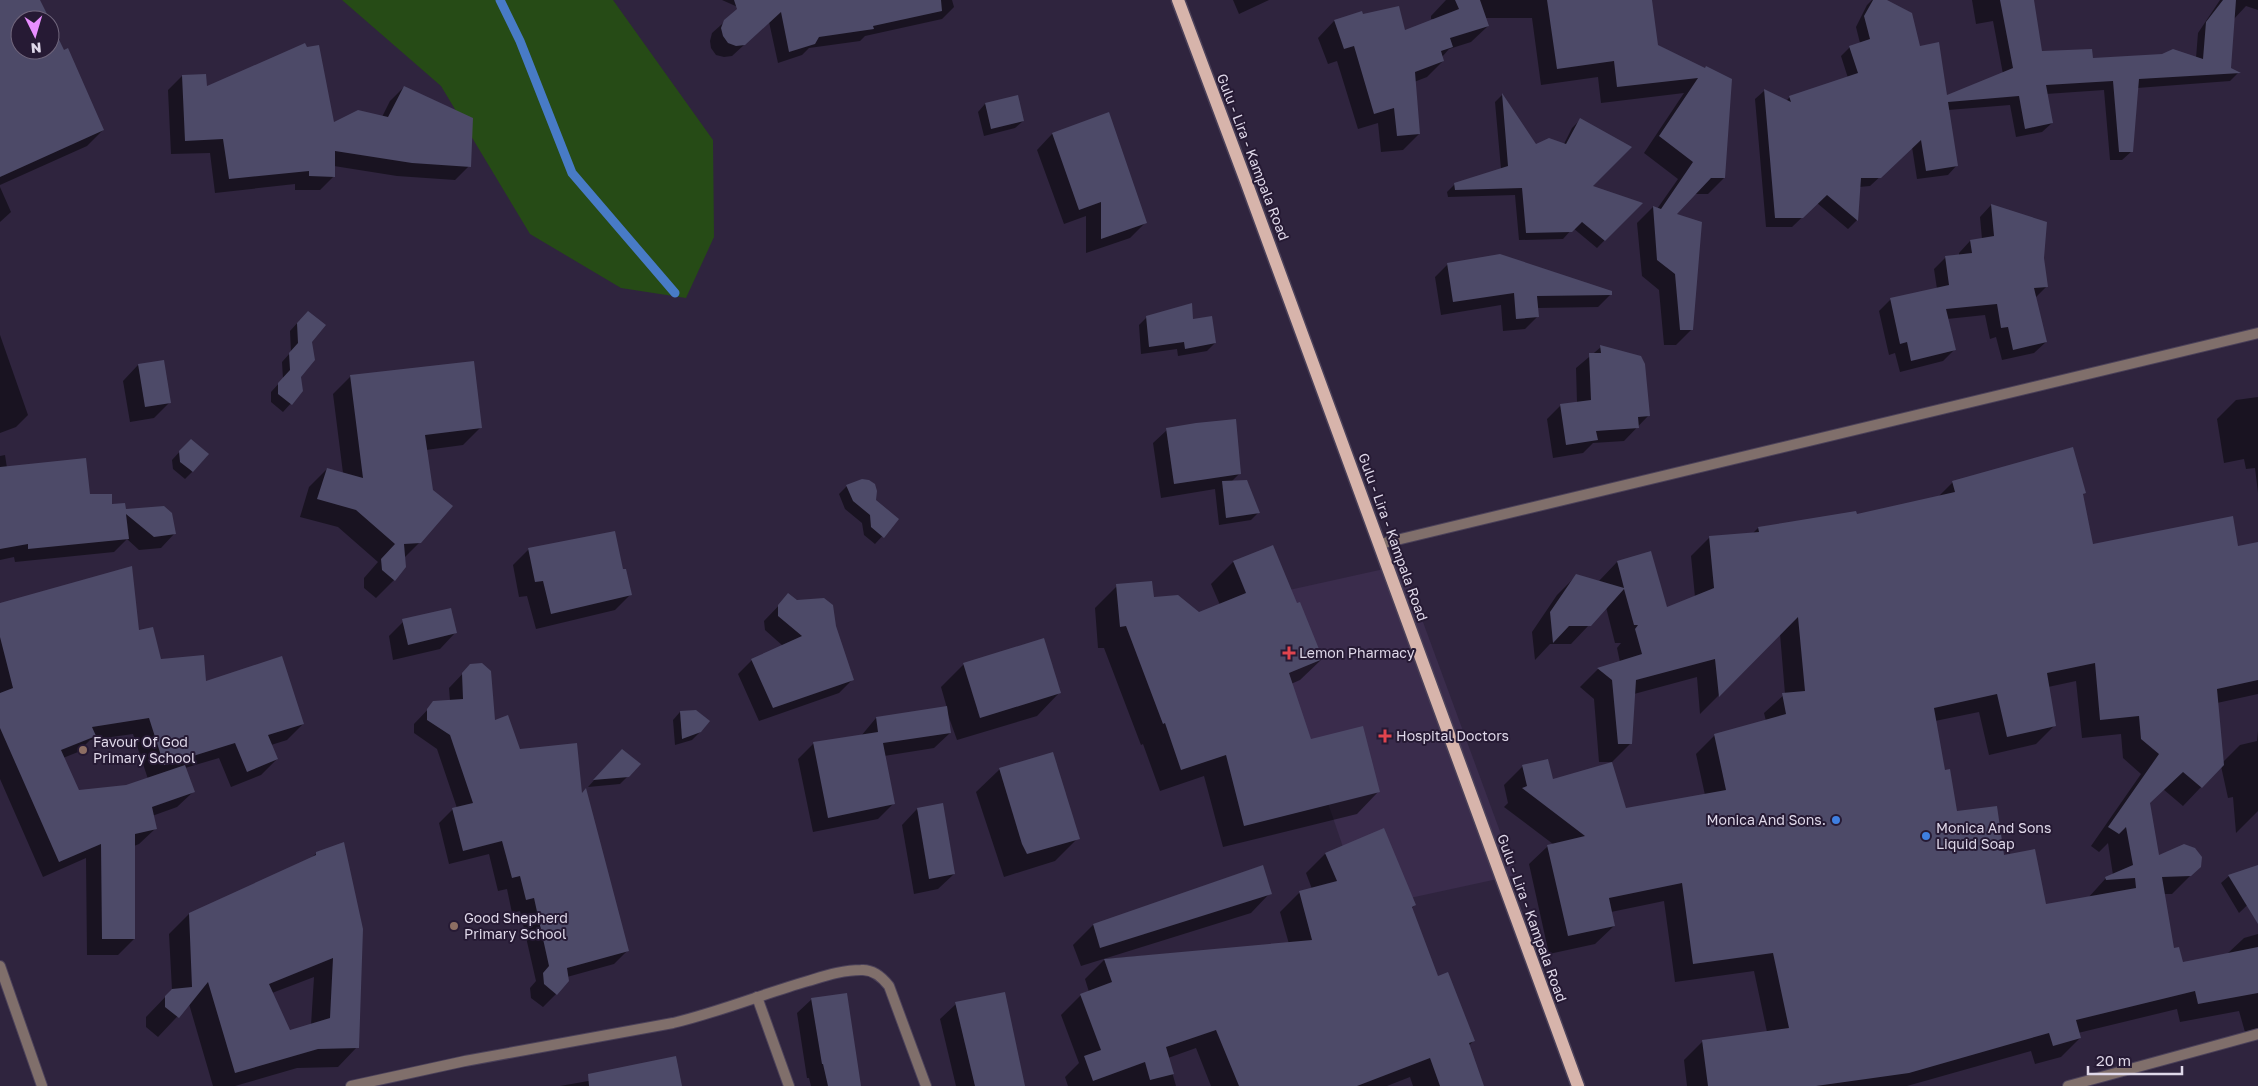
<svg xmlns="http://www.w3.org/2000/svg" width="2258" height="1086" font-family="'Golos Text',sans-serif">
<rect width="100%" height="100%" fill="#2f243e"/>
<polygon fill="#3a2c4c" points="1402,565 1516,875 1364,908 1257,597"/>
<polygon fill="#264b16" points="342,0 613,0 713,140 714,237 686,298 621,288 530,234 441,86"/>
<g fill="#0007" fill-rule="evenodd">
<polygon points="0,0 10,0 48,20 20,20 20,50 50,50 50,24 103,130 87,146 0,185"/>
<polygon points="722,0 952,0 954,7 942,19 865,36 860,41 809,48 802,55 778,63 769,22 732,56 724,57 716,55 711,48 710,41 712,33 740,8"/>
<polygon points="1233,0 1269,0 1239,14"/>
<polygon points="1446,0 1651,0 1657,46 1705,69 1724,178 1708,194 1694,194 1674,214 1692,329 1676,345 1664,345 1659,290 1642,276 1637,223 1653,207 1657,209 1678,179 1644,153 1684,93 1601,103 1598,77 1541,85 1532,18 1485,18 1488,26 1471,42 1449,49 1442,57 1443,61 1427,77 1414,82 1419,134 1403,150 1381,152 1378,123 1358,129 1337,61 1328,64 1318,38 1334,21 1361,12 1362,15 1404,32 1437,19 1431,19 1431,16"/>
<polygon points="1872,0 1884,0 1920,48 1946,97 2003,74 1993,21 1976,24 1972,0 2033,0 2041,53 2092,60 2196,58 2198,33 2220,0 2258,0 2258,10 2246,6 2233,20 2230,69 2238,73 2230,81 2137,88 2132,151 2122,160 2110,160 2104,90 2046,94 2052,123 2042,132 2016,137 2010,105 1948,110 1957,165 1948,175 1917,179 1912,147 1870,186 1859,187 1857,220 1848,229 1817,203 1792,227 1766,227 1755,99 1764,91 1786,101 1790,97 1848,78 1841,56 1850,47 1860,43 1856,27 1867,5"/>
<polygon points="182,76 206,88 333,124 382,117 390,101 404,87 469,166 455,180 397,176 334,166 334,176 320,190 295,190 295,184 215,193 210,153 171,154 168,90"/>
<polygon points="1502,95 1535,146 1564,144 1572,128 1580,120 1590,187 1641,203 1597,248 1573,228 1563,239 1519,240 1515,195 1448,197 1447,192 1455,184 1501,169 1495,102"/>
<polygon points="985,104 1023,121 1015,128 984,136 978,112"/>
<polygon points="1109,114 1145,223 1130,238 1086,253 1086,216 1064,224 1037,150 1052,134"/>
<polygon points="0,187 11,212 0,222"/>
<polygon points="1991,205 2043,258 2047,286 2035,298 2046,342 2034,353 2002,360 1996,337 1990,339 1985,315 1947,319 1955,349 1943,361 1900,372 1895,353 1889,355 1879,311 1891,299 1937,289 1934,269 1946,257 1959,256 1959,253 1970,241 1982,239 1980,217"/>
<polygon points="1448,264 1611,294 1598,307 1537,308 1538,316 1525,329 1503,331 1501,305 1441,315 1435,277"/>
<polygon points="1147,317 1192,321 1215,343 1207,351 1178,356 1177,349 1141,354 1139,325"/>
<polygon points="300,320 311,342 300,377 302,391 283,412 271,402 271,392 283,379 282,362 291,352 290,331"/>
<polygon points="0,335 28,415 16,427 0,433"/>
<polygon points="1601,347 1649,415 1624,441 1593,443 1583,453 1553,458 1547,419 1561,405 1577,403 1576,368"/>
<polygon points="138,365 170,402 154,418 130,422 123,381"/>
<polygon points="351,376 480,428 463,445 426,450 420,542 404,558 394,580 376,598 364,588 364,578 378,562 338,527 300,517 309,487 327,469 343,473 333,394"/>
<polygon points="2258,397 2258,493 2255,468 2246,469 2244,459 2224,463 2217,419 2236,400"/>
<polygon points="1167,430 1240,473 1231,482 1259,512 1251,520 1219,525 1215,489 1161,498 1153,443"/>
<polygon points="183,448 192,472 185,479 173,469 172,460"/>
<polygon points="5,455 7,468 89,495 174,534 161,548 139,550 127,539 114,552 15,562 14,557 0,560 0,456"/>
<path d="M1953,482L2084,493L2082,496L2092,545L2238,548L2258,544V694L2217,703L2223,762L2240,745L2257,741L2258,731V811L2236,833L2233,797L2228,798L2221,766L2183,806L2163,789L2149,803L2158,856L2200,866L2172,894H2164L2173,950L2182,963L2227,954L2244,938L2258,934V1028L2245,1032L2239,1011L2180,1022L2177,1009L2078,1033L2080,1038L2061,1057L2035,1064L2031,1051L1907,1086H1687L1684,1060L1702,1042L1767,1032L1754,971L1675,982L1664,901L1611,912L1614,926L1595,944L1549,954L1529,864L1548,846L1553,844L1504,807L1508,803L1504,785L1523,766L1552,781L1625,810L1705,795L1696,754L1715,735L1766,721L1764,713L1785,694L1780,634L1700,714L1697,677L1634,694L1631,743L1612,762H1599L1594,699L1580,687L1598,669L1620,662L1617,648L1621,643H1615L1606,607L1571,644H1550L1535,660L1532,632L1557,595L1576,576L1599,581L1617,562L1666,608L1695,597L1691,556L1710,537L1752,534L1758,528L1856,516L1937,498ZM2076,681L2082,738L2121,734L2123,758L2141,774L2091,846L2099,852L2108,843L2113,875L2106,878L2088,898L2045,905L2003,857L1956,813L1944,771L1935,721L1979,712L1989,755L2036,744L2055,725L2048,687Z"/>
<polygon points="847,486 875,501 898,519 875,544 864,535 862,523 845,509 839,494"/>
<polygon points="529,549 622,571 631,594 615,610 536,629 527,596 519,597 513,565"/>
<polygon points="1233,562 1296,605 1322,659 1300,680 1291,684 1310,741 1378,792 1357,814 1223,847 1204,776 1160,791 1143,744 1141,745 1104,648 1098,648 1095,608 1117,586 1199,614 1220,605 1211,584"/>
<polygon points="789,595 834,626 853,679 839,693 759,721 738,674 752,660 783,646 765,630 764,621"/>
<path d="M0,604L138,631L160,661L303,724L287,740L271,745L277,759L261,775L231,787L219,758L185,768L193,792L177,807L152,816L155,829L139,844L134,846V939L118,955H87L86,858L43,877L0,779ZM133,734L148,779L126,787L78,791L63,758L78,752L90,740Z"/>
<polygon points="405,620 455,633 440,649 393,660 389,636"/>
<polygon points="964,664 1060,692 1037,716 957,740 947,712 950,733 934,748 884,756 894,803 878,819 813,832 798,759 813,744 861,736 876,718 947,708 941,687"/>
<polygon points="470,666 494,721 519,750 581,795 628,950 614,964 567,977 556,994 543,1007 531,998 530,988 536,981 520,911 512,913 507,889 498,891 489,854 449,864 439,823 453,809 457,808 437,749 414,733 414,724 434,703 450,701 449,688"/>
<polygon points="680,712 700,732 692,740 675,745 673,720"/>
<polygon points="614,758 628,776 620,784 588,787"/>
<polygon points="1000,769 1078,838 1055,861 1004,877 976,792"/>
<polygon points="917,809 954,874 938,889 914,894 902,825"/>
<polygon points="1383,830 1415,905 1411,909 1437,978 1473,1041 1469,1046 1483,1086 1413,1086 1410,1077 1387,1086 1211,1086 1196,1048 1168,1058 1176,1086 1068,1086 1065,1077 1079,1063 1061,1015 1081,995 1089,992 1085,979 1105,959 1289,944 1280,912 1300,892 1312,889 1306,873 1325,854"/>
<path d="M317,853L357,1047L338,1067L297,1068L235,1086H213L189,1004L158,1037L146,1027V1017L172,990L169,934L189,914L311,858ZM314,977L311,1025L289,1031L272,993Z"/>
<polygon points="1262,866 1270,893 1251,913 1081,966 1073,945 1093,925"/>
<polygon points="2253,868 2258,872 2258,895 2239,913 2221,883 2229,876"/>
<polygon points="812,999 861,1086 811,1086 809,1078 807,1078 797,1013"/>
<polygon points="956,1004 1024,1086 956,1086 940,1019"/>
<polygon points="611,1077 681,1086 560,1086"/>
</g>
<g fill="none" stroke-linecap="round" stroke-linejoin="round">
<polyline stroke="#487bc6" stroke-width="9" points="500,0 520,41 572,173 675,293"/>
</g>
<g fill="#4d4a68" fill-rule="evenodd">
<polygon points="0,0 40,0 50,20 20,20 20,50 50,50 50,21 64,50 68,48 104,130 0,177"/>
<polygon points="734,0 941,0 942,11 873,26 874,29 819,37 815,44 789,52 781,12 745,45 736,46 728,43 723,36 721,28 724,20 737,9"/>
<polygon points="1455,0 1480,0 1489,26 1450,38 1453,47 1441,51 1444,61 1415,72 1420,134 1397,136 1394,108 1374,114 1354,46 1344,49 1334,20 1362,11 1363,14 1399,6 1405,30 1459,9"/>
<polygon points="1547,0 1652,0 1658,45 1705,68 1706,66 1732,79 1725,178 1711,178 1677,214 1702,222 1693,330 1680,330 1675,274 1657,260 1653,206 1661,209 1693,162 1659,136 1698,78 1617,87 1614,61 1557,69"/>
<polygon points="1873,0 1887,0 1912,13 1920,46 1939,42 1947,95 2013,68 2000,0 2034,0 2042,51 2092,49 2093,58 2162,54 2173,49 2203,59 2206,22 2223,0 2236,0 2231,68 2241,73 2139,79 2133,152 2119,152 2113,81 2046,85 2053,123 2025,129 2019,96 1948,102 1958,166 1926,171 1921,140 1881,178 1861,178 1858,221 1827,195 1803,218 1775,218 1764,89 1791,102 1789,96 1858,73 1849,46 1870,39 1864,16"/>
<polygon points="305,43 307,47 319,45 334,122 358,110 388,117 404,86 473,118 471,167 412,163 335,151 335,177 309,176 309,171 229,179 223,139 185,141 182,75 206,74 207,86"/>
<polygon points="1502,93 1536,144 1549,138 1566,144 1580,118 1632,147 1593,186 1643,203 1605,241 1582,222 1572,232 1526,233 1522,188 1455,190 1454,183 1508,166"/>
<polygon points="1018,95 1024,121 991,129 985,103"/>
<polygon points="1109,112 1147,223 1101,239 1101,202 1079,210 1052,133"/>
<polygon points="1991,204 2047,222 2044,258 2048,287 2034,288 2047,342 2013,350 2008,327 2001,328 1997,304 1946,309 1956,350 1911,361 1907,342 1900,344 1890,298 1949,285 1945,256 1972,253 1970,240 1994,236"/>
<polygon points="1500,254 1612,291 1612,295 1537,296 1539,317 1516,319 1514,293 1453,302 1447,263"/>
<polygon points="1192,303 1193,319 1212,316 1216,343 1185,349 1184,342 1149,347 1146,316"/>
<polygon points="308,311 326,325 312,342 315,360 301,377 303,391 292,405 278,394 278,383 290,370 289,353 298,343 297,323"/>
<polygon points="1600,345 1641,356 1645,364 1650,416 1638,417 1639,428 1596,431 1598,440 1566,445 1560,404 1591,400 1589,353 1601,353"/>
<polygon points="164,360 171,403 145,407 138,364"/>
<polygon points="474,361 482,428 425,435 433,490 453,506 421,543 404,544 406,567 395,581 382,570 381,559 395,544 356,510 317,499 327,468 363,478 350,375"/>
<polygon points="1236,419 1241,474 1174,484 1166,428 1196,423"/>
<polygon points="191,439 209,454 193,472 180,462 179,451"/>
<path d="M2073,447L2086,493L2083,494L2093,544L2233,516L2238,546L2258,542V680L2217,689L2224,765L2202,788L2183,772L2150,803L2159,855L2184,844L2195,848L2202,857L2201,867L2191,876L2162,877L2174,948L2179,947L2183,962L2258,947V993L2198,1004L2195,991L2076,1020L2081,1038L2053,1046L2049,1033L1909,1073L1816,1086H1708L1702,1040L1789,1028L1773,953L1693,964L1682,883L1609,898L1615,926L1568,936L1547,845L1585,836L1522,788L1527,786L1522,765L1548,759L1553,779L1612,762L1626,808L1726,790L1714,734L1786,714L1782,693L1805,691L1798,617L1719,697L1715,659L1636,680L1632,744H1618L1612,680L1597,668L1642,654L1635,629L1638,625H1634L1624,589L1591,626H1569L1553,643L1550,612L1576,574L1624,588L1617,561L1651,551L1667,607L1714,588L1709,536L1759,532L1758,527L1856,511L1857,514L1955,492L1952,481ZM2095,663L2100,720L2139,716L2141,739L2159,754L2108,827L2119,834L2126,827L2133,865L2105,877L2106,880L2135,878L2136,888L2046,904L2035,849L2004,855L1997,806L1957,811L1950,769L1945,770L1934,708L1997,694L2007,737L2056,726L2047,673Z"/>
<polygon points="86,458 90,494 112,494 112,504 125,503 126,509 164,506 172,513 176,534 154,537 126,514 129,539 28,549 28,544 0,549 0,467"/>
<polygon points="862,479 869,480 875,484 877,491 876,500 899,519 884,538 871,527 870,515 853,501 846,485"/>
<polygon points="1247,480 1260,513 1226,518 1222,481"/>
<polygon points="615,531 623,569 626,569 632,595 551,614 543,581 535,582 528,548"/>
<polygon points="1273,545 1297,603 1300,602 1323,659 1289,673 1311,739 1363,726 1380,792 1244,826 1226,755 1181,770 1165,723 1163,724 1126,626 1120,627 1116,584 1152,581 1154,597 1178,595 1199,612 1246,593 1233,561"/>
<polygon points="132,566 139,630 153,627 161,659 204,655 206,681 282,656 304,724 268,735 278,759 247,772 235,743 164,765 149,718 92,727 96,736 61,750 79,790 126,785 185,765 195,792 152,807 157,829 135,834 135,939 102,939 101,844 59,862 0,728 0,693 13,688 0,637 0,603"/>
<polygon points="788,593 797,600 824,598 833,605 836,626 854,680 773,708 751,659 802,636 778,616 778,605"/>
<polygon points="451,608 457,633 408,645 402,619"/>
<polygon points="1044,638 1061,693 980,718 963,663"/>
<polygon points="482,663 491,671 495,720 508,715 520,749 577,743 582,793 586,788 629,951 567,968 569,981 557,995 544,984 543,973 549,966 534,898 526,900 520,876 512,878 502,841 463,851 452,808 473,803 450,735 427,720 427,709 433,701 463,699 462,673 470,664"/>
<polygon points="947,706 951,733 883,743 895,804 828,818 813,742 878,732 876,717"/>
<polygon points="696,710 710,721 701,732 682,739 680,711"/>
<polygon points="622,749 641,764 629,777 593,780"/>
<polygon points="1053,752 1080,839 1027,854 1022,844 999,768"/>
<polygon points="943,803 955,874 929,879 917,808"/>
<polygon points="1384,828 1416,905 1412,907 1438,976 1448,972 1475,1041 1469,1043 1484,1086 1440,1086 1430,1058 1357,1086 1239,1086 1216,1030 1166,1047 1174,1074 1150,1080 1145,1062 1093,1081 1084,1056 1101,1050 1080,994 1112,982 1104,959 1312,940 1299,891 1337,881 1325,853"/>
<path d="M344,842L363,929L359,1048L318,1049L235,1073L208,982L179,1018L165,1007V996L172,989L192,987L189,913L316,855V852ZM333,958L330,1018L290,1030L269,984Z"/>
<polygon points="1263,865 1272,894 1100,948 1093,924"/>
<polygon points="2258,865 2258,924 2228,875"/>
<polygon points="1005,992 1025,1086 975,1086 955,1002"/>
<polygon points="847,993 861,1086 828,1086 823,1064 822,1064 811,998"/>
<polygon points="676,1056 682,1086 589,1086 588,1074"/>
</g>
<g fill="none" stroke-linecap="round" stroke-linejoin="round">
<g stroke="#4b4159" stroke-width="12">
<g id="street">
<polyline points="1380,544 2258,333"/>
<polyline points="0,966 42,1086"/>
<polyline points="757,997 789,1086"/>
<path d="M351,1086L465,1061L673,1023C719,1012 763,994 808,981C825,976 843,970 861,970C873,969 882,977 889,986L926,1086"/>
<polyline points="2068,1086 2258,1034"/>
</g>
</g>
<g stroke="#4b4159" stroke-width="15">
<polyline id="primary" points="1178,0 1247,184 1578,1086"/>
</g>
<use href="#street" stroke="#806f6b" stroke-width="10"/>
<use href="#primary" stroke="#d7b4ab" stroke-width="12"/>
</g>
<g fill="#e0444e" stroke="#261a34" stroke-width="2">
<path d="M1286.5 645.5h5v5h5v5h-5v5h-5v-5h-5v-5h5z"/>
<path d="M1382.5 728.5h5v5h5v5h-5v5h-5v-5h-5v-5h5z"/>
</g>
<g fill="#8d6e63" stroke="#261a34" stroke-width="2">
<circle cx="83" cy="750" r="5"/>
<circle cx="454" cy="926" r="5"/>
</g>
<g fill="#3f7fe0" stroke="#261a34" stroke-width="2">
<circle cx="1836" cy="820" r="5"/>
<circle cx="1926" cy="836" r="5"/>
</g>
<g text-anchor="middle" stroke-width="4" stroke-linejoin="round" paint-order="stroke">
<g font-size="14" fill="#dfd8e9" stroke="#261a34">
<text transform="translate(1253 157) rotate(69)" y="5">Gulu - Lira - Kampala Road</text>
<text transform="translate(1393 537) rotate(70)" y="5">Gulu - Lira - Kampala Road</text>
<text transform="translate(1532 918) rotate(70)" y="5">Gulu - Lira - Kampala Road</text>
</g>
<g font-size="14" fill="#dfd8e9" stroke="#261a34" text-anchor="start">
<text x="1299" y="658">Lemon Pharmacy</text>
<text x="1396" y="741">Hospital Doctors</text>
<text x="93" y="747">Favour Of God<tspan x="93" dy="16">Primary School</tspan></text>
<text x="1826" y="825" text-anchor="end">Monica And Sons.</text>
<text x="1936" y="833">Monica And Sons<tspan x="1936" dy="16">Liquid Soap</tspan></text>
<text x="464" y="923">Good Shepherd<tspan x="464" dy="16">Primary School</tspan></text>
</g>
</g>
<g transform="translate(35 35) rotate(175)"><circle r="24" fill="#261a34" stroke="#70667c"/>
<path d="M0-4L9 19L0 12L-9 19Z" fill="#e88eff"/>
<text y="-8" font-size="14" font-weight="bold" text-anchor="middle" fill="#dfd8e9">N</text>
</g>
<path d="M2088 1066v8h94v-8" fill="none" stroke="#dfd8e9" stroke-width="2.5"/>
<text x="2096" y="1066" font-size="15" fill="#dfd8e9" stroke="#261a34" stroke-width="4" paint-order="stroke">20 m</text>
</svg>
